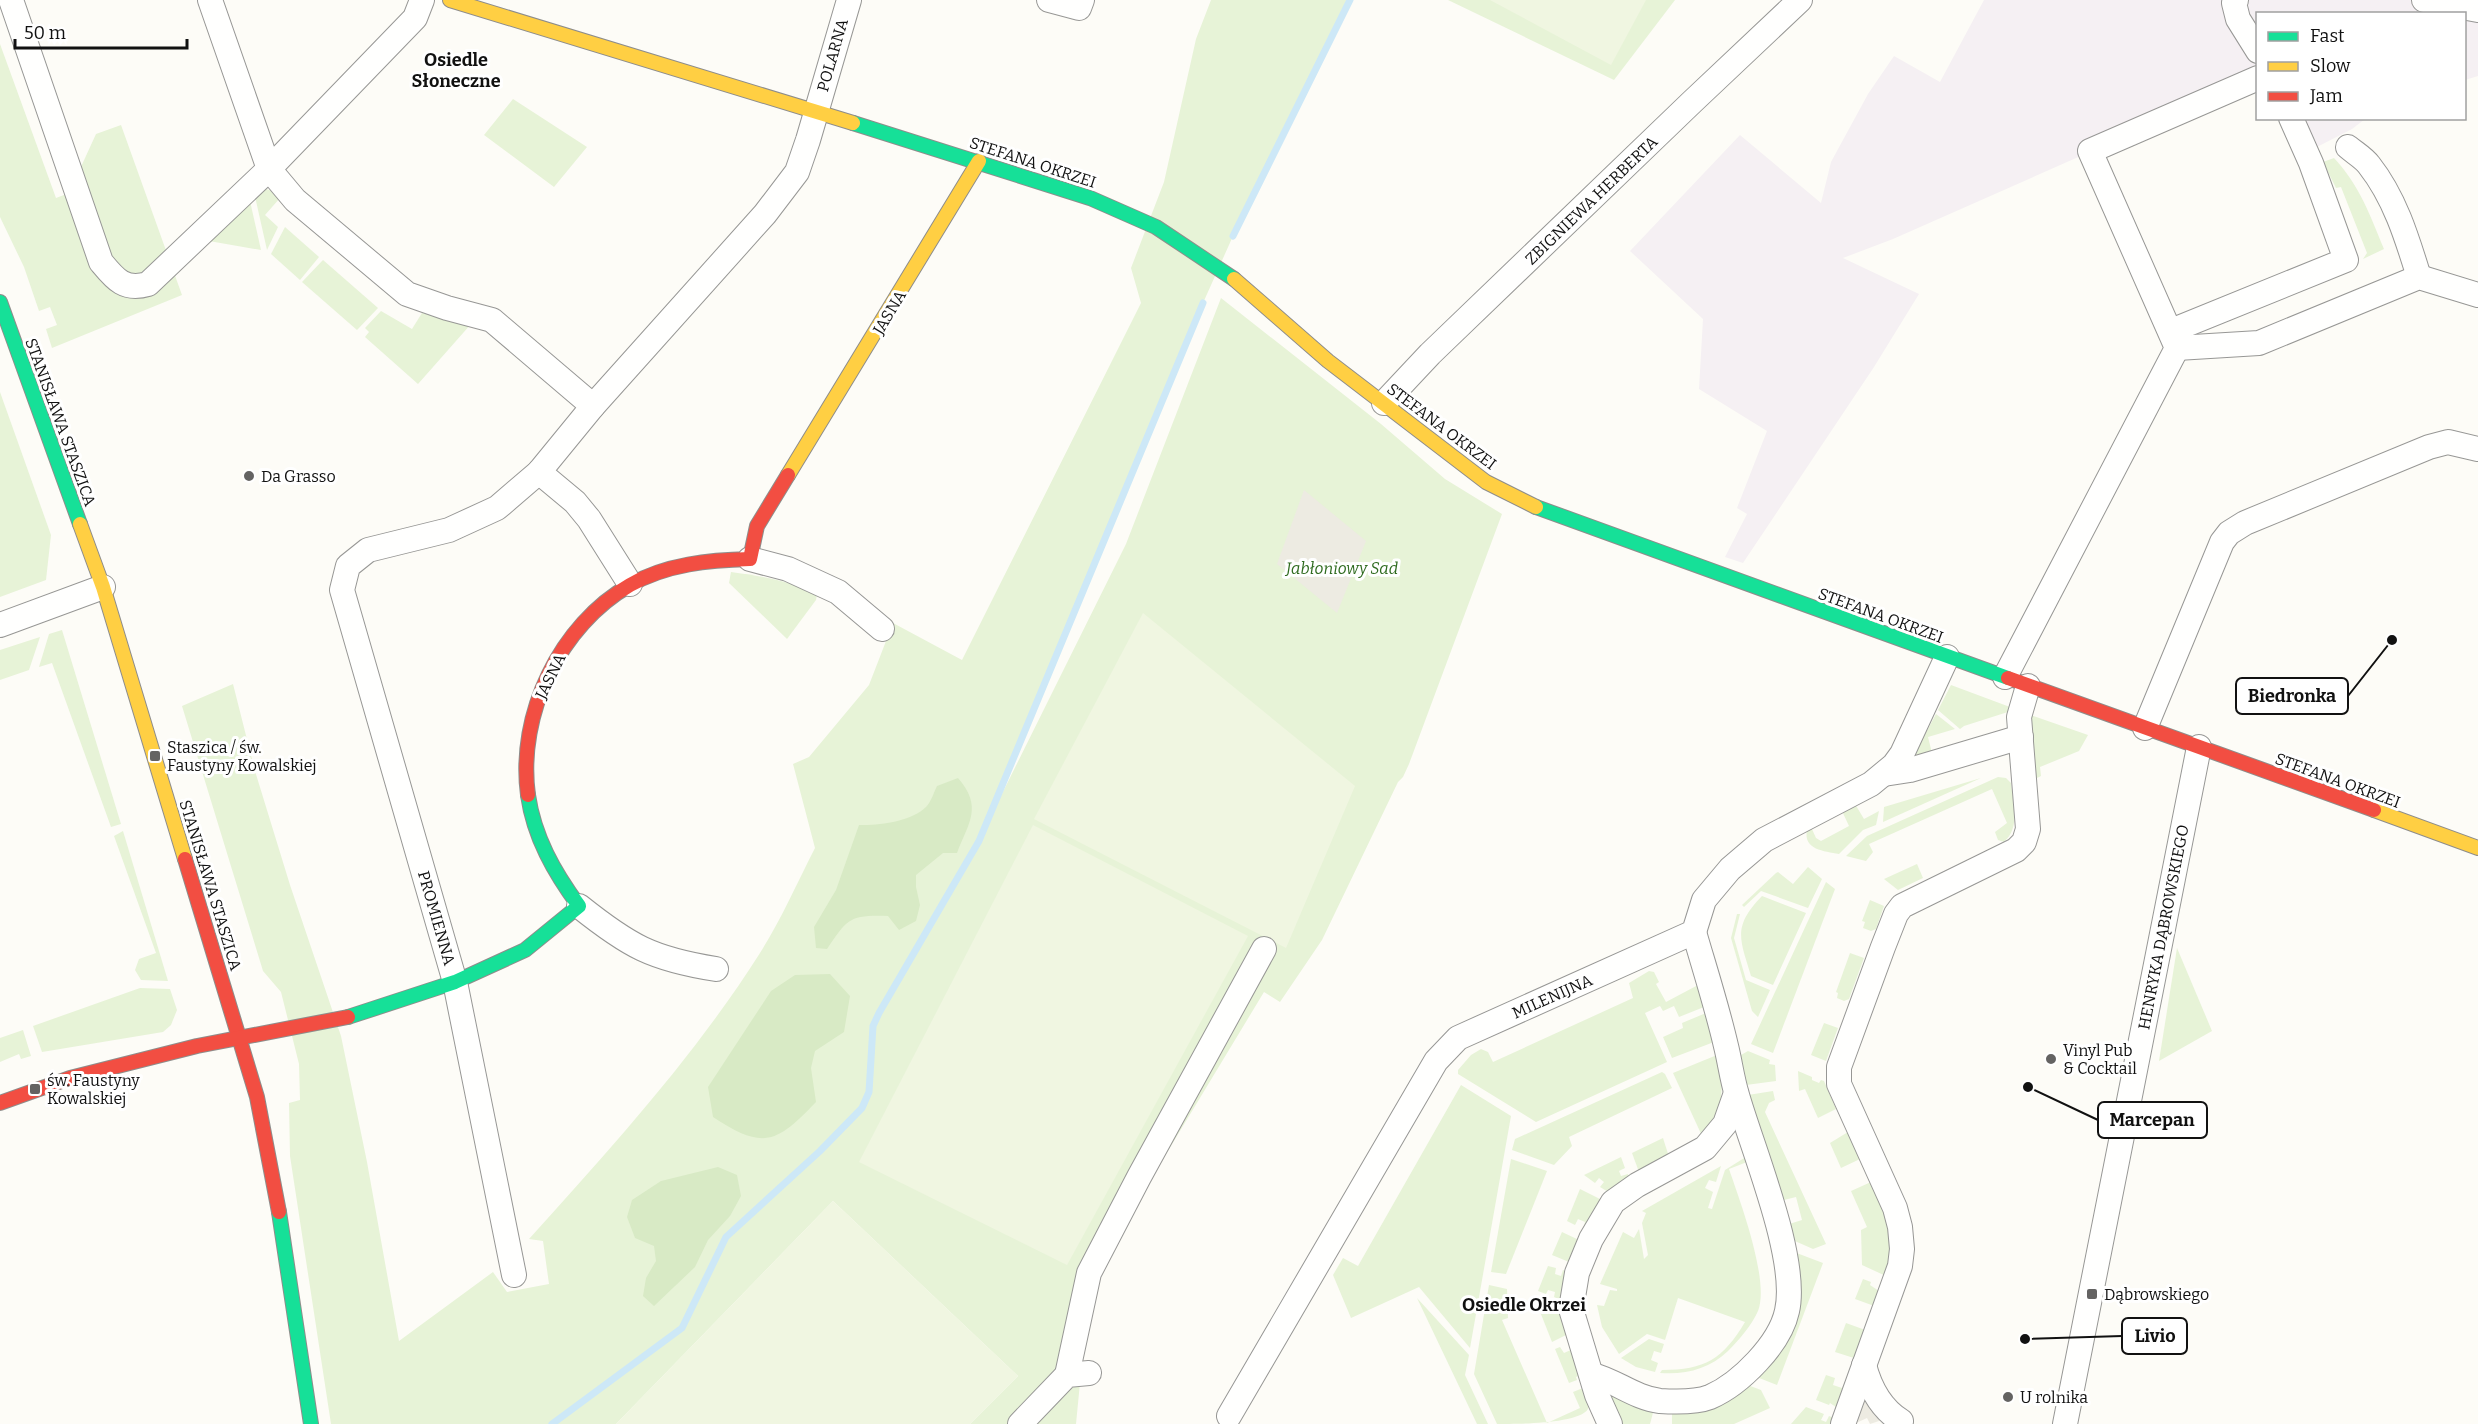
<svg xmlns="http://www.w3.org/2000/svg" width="2478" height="1424" font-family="Bitter,serif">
<rect width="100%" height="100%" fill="#fdfcf7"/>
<g fill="#f5f0f3">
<polygon points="1984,0 2478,0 2478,76 2465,80 2464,14 2258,14 2257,78 1893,239 1843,258 1919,294 1874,367 1743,563 1725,557 1747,514 1737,508 1767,431 1699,389 1703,319 1630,251 1740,135 1821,203 1831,162 1868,94 1894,56 1940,82"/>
<polygon points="2303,119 2365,119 2352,129 2315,148"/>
</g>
<g fill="#e7f3d7">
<path d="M1211,0H1350L1233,236L1203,303L985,828L1126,544L1221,298L1381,424L1445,479L1502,514L1409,764L1403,777L1398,782L1322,940L1280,1002L1264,992L1102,1260L1085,1331L1076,1424H970L1018,1376L833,1201L616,1424H331L290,1156L289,1103L300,1100L299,1064L281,992L263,971L182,706L233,684L255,771L290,885L341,1036L367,1162L399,1341L493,1272L507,1292L549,1284L543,1241L529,1239C611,1148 694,1057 760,953C781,920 797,883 815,848L793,764L809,757L869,685L893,623L962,660L1141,303L1131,268L1164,182L1196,39Z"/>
<polygon points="1448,0 1675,0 1614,80"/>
<polygon points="0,44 56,198 69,193 96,134 121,125 182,295 52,348 46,329 57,325 50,307 39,311 24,267 0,217"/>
<polygon points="513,99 587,147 554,187 484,135"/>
<path d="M2334,158C2360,186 2370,215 2384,249L2363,259L2367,253L2341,187L2336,188L2323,162Z"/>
<polygon points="263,188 275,192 280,198 265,215 278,227 267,250 254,192"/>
<polygon points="250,201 261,250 209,241"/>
<polygon points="285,227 319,257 300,280 271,254"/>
<polygon points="323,260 378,308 357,330 302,282"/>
<polygon points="381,311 412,329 422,313 471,324 418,384 365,337 369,332 365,328"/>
<polygon points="0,392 51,535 46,580 0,597"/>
<path d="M731,572C762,576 789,581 817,594L816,600L787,639L729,583Z"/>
<polygon points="62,630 121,824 111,827 52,663 39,667 49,634"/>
<polygon points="40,637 29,670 0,680 0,650"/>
<polygon points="1951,685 2010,707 2011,711 1964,726 1960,729 1938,710"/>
<polygon points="1936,714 1955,729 1928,737 1932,753 1913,757"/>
<polygon points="2028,714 2088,735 2079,751 2040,767 2041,776 2031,781"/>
<path d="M1998,777L2006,778L2011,783C2013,803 2021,827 2004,842L1998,840L1995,832L2007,823L1992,789L1869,844L1873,852L1866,861L1846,856L1867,836Z"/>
<polygon points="1981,778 1883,822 1884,807"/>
<path d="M1855,804L1864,819L1879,811L1876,825L1863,830L1839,854C1824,851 1803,850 1807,830L1811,827L1816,838L1821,841L1849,826L1842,811Z"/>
<polygon points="123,831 168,981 141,980 135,970 139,959 156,953 114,836"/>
<polygon points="1917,864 1923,878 1898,890 1884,879"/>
<polygon points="1808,867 1822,879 1808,908 1761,891 1744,907 1742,905 1776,873 1778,872 1793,884"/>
<polygon points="1826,882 1835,889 1773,1053 1751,1044"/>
<path d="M1762,896L1806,913L1773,985L1751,976C1740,939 1732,927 1762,896Z"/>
<polygon points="1870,900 1884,906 1876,929 1871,931 1863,928 1865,922 1862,921"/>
<polygon points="1737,914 1740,914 1734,938 1746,980 1770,990 1758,1017 1752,1011 1731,938"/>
<polygon points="2177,948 2212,1031 2159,1061"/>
<polygon points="1850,953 1864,958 1849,999 1844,1001 1837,998 1838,993 1836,992"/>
<polygon points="1649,971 1654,972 1659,982 1656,984 1666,1002 1698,985 1704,1007 1679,1017 1674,1006 1663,1011 1660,1006 1645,1013 1667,1062 1536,1122 1458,1074 1458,1070 1471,1055 1481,1049 1488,1052 1493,1062 1633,998 1629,983"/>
<polygon points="140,988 170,989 177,1010 171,1025 163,1032 42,1052 33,1026"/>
<polygon points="1706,1013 1714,1042 1672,1058 1663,1037 1683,1028 1682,1023"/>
<polygon points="1824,1023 1838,1028 1826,1061 1811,1055"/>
<polygon points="23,1030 31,1056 21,1059 19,1054 0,1062 0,1038"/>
<polygon points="1748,1051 1770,1060 1769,1064 1775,1065 1776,1081 1746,1085 1741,1055"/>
<polygon points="1717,1055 1722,1083 1720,1113 1703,1138 1673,1073"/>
<polygon points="1798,1071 1812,1077 1812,1080 1819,1083 1821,1080 1824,1081 1836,1109 1818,1118 1805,1089 1799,1091"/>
<polygon points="1662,1072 1665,1074 1672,1088 1569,1137 1572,1146 1554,1165 1512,1150 1515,1139"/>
<polygon points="1461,1085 1511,1116 1470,1348 1419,1287 1351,1318 1333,1275 1343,1258 1358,1266"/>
<polygon points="1773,1091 1775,1100 1769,1103 1765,1112 1826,1244 1813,1249 1788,1238 1786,1225 1802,1220 1796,1197 1780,1201 1748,1095"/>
<polygon points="1848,1132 1860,1159 1841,1168 1830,1143"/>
<polygon points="1663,1138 1669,1157 1639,1172 1632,1153"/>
<path d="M1749,1155L1747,1162L1729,1169C1740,1201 1770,1281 1758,1311C1752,1325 1738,1341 1728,1351C1709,1369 1686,1375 1660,1373L1662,1370C1705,1370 1723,1359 1745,1322L1678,1298L1665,1340L1647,1334L1619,1354L1602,1327L1597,1305L1604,1306L1610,1290L1617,1291V1289L1600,1284L1623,1232L1634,1238L1639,1229L1644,1259L1648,1255L1642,1223L1646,1213L1642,1211L1721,1166L1716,1182L1709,1180L1705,1188L1713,1192L1708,1208L1712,1209L1725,1170Z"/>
<polygon points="1621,1157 1625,1168 1619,1171 1621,1176 1628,1174 1629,1178 1610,1193 1600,1187 1604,1182 1599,1178 1595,1183 1584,1175"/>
<polygon points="1511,1159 1547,1171 1506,1274 1491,1272"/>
<polygon points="1871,1182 1885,1213 1894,1246 1888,1277 1862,1265 1861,1230 1867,1227 1851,1191"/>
<polygon points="1580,1189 1604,1201 1585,1230 1583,1229 1585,1222 1578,1219 1575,1225 1567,1221"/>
<polygon points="1562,1232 1579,1240 1569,1262 1552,1255"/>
<polygon points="1794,1252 1823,1263 1777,1385 1754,1376"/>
<polygon points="1548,1266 1556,1268 1555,1274 1561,1276 1563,1270 1567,1272 1563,1301 1554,1297 1555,1292 1548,1290 1546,1294 1538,1291"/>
<polygon points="1863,1279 1871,1282 1870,1285 1882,1293 1877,1307 1855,1299"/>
<path d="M1489,1285L1507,1289L1508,1318L1502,1320L1547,1423L1580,1408L1573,1392L1588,1386C1588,1393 1591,1403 1588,1409C1579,1424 1517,1424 1497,1424L1474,1374Z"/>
<polygon points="1417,1298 1469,1355 1465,1375 1488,1424 1477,1424"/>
<polygon points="1535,1299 1561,1311 1568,1334 1552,1342"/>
<polygon points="1846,1323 1868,1331 1857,1359 1835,1352"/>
<polygon points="1649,1339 1664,1344 1661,1353 1654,1351 1651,1360 1658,1363 1655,1372 1636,1367 1621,1358"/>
<polygon points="1560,1347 1564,1353 1573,1349 1583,1374 1576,1377 1577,1380 1569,1383 1555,1349"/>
<polygon points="1826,1375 1835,1378 1833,1385 1842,1388 1845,1382 1849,1383 1839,1409 1830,1403 1829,1405 1816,1400"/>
<polygon points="1745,1384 1761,1390 1770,1408 1734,1424 1672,1424 1672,1410"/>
<polygon points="1609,1393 1654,1409 1650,1424 1620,1424"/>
<polygon points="1806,1407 1824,1414 1821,1420 1826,1422 1829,1416 1834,1418 1831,1424 1791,1424"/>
</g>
<g fill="#d8eac5">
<path d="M958,778C983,807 969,822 957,853H943L916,875V887L920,905L916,921L899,930L888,916C850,915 848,918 827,949L816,948L814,927L836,890L859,825C878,826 912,821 926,807C931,802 934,792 937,786Z"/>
<path d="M830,974L850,996L844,1032L815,1051L811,1068L816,1102C776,1144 763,1150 713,1117L708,1087L771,991L795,975Z"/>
<polygon points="718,1167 737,1175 741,1196 730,1216 708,1240 695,1267 654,1306 643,1296 646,1278 656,1261 654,1246 635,1238 627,1217 632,1200 661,1181"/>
</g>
<g fill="#f0f6e1">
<polygon points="1490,0 1646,0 1611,65"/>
<polygon points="1143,613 1355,786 1286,948 1034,819"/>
<polygon points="1033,825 1248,936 1067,1265 859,1162"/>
<polygon points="833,1201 1018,1376 970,1424 616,1424"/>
</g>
<g fill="#edebe2">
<polygon points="1304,490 1366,541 1337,613 1277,564"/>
<polygon points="1864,1400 1868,1400 1881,1420 1879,1421 1870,1424 1867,1418 1854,1424"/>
</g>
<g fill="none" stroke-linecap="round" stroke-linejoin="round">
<g stroke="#cde8f7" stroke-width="7">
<polyline points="1233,236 1350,0"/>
<polyline points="552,1424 682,1328 726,1237 820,1151 862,1108 869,1092 873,1026 879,1013 979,841 1203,303"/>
</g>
<g stroke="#979795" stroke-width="26">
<g id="street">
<path d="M11,0L101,262C115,279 124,291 148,284L269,169L415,18L422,0"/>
<polyline points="210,0 269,169 295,200 407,294 447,308 492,320 593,406"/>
<polyline points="1049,0 1079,8 1082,0"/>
<polyline points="2236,0 2234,3 2238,19 2258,51"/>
<polyline points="2424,0 2478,10"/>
<path d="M2348,147C2355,153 2364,158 2369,165C2395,198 2407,238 2419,277"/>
<polyline points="2171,331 2346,260 2311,163 2291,118"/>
<polyline points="2177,348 2259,343 2419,277 2478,295"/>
<polyline points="1384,403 1430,354 1692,102 1800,0"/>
<polyline points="539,472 575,502 589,519 630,584"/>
<polyline points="750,559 788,569 838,592 882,629"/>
<polyline points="0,625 103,587"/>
<polyline points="2005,677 2177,348 2090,151 2258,78"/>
<polyline points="2145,728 2222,542 2229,533 2245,523 2429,447 2448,442 2478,449"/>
<polyline points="1884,774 1910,770 2021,737"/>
<path d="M579,906C629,946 652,959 716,969"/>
<polyline points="514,1275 455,982 342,590 348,566 368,550 449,530 497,508 539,472 593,406 765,214 797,172 808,140 849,0"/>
<path d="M1864,1365C1870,1388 1880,1408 1901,1421"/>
<polyline points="1067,1375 1089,1273 1139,1177 1264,949"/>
<path d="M1593,1375C1616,1381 1635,1398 1660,1401C1675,1402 1697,1402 1710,1397C1740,1384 1780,1344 1787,1311C1799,1259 1752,1148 1737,1095C1732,1079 1730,1062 1726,1046C1717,1007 1705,970 1694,932"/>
<polyline points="1229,1416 1436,1061 1458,1038 1694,932 1704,900 1730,869 1764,840 1871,784 1894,765 1902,754 1947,657"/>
<polyline points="1020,1424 1067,1375 1089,1373"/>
<polyline points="1610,1424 1597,1395 1571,1309 1577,1273 1591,1239 1613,1202 1637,1185 1705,1148 1725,1124 1736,1093"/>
<polyline points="1843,1424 1900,1266 1902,1249 1900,1227 1895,1208 1839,1084 1839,1067 1883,947 1896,914 1902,906 2016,850 2024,842 2028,829 2019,717 2028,686"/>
<polyline points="2065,1424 2199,747"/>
</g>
</g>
<g stroke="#8e8d8b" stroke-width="16">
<g id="fast">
<polyline points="853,123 1090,198 1156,227 1234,279"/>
<polyline points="0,302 80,524"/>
<polyline points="1536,507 2008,678"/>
<path d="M348,1017L455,982L525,950L579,906C554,872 534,837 528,795"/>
<polyline points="279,1212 311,1424"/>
</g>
</g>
<g stroke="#8e8d8b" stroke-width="16">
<g id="slow">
<polyline points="450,0 853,123"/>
<polyline points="1234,279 1328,361 1486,482 1536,507"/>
<polyline points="788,475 979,161"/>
<polyline points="80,524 103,587 185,859"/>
<polyline points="2374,810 2478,848"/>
</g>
</g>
<g stroke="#8e8d8b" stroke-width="16">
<g id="jam">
<polyline points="2008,678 2374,810"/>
<path d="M528,795C517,714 560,625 630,585C666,564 710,560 750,559L757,526L788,475"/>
<polyline points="185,859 257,1097 279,1212"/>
<polyline points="0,1103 70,1078 197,1046 348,1017"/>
</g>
</g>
<use href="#street" stroke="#fffffe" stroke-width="24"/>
<use href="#fast" stroke="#16e098" stroke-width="14"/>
<use href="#slow" stroke="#ffcf43" stroke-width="14"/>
<use href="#jam" stroke="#f24e42" stroke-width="14"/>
</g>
<g fill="#646362" stroke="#fff" stroke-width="2">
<circle cx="249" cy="476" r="6"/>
<rect x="149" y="750" width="12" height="12" rx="3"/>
<circle cx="2051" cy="1059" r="6"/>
<rect x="29" y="1083" width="12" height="12" rx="3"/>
<rect x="2086" y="1288" width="12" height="12" rx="3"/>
<circle cx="2008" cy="1397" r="6"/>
</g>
<g text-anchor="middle" stroke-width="6" stroke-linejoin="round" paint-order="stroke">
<g font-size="16" fill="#111" stroke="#fff">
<text transform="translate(832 55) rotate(-74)" y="6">POLARNA</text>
<text transform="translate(1033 162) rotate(18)" y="6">STEFANA OKRZEI</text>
<text transform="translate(1591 200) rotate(-44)" y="6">ZBIGNIEWA HERBERTA</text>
<text transform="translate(889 312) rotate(-59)" y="6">JASNA</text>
<text transform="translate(61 422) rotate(70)" y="6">STANISŁAWA STASZICA</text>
<text transform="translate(1442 426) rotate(37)" y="6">STEFANA OKRZEI</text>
<text transform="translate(1881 615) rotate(20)" y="6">STEFANA OKRZEI</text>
<text transform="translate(550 676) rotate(-64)" y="6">JASNA</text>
<text transform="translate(2338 780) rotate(20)" y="6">STEFANA OKRZEI</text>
<text transform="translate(211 885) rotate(73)" y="6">STANISŁAWA STASZICA</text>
<text transform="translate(437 918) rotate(74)" y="6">PROMIENNA</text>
<text transform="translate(2163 927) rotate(-79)" y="6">HENRYKA DĄBROWSKIEGO</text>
<text transform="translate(1552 996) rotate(-24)" y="6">MILENIJNA</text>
</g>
<g font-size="16" fill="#111" stroke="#fff" text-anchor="start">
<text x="261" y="482">Da Grasso</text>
<text x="167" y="753">Staszica / św.<tspan x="167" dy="18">Faustyny Kowalskiej</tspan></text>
<text x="2063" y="1056">Vinyl Pub<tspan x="2063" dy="18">&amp; Cocktail</tspan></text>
<text x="47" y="1086">św. Faustyny<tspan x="47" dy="18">Kowalskiej</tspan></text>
<text x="2104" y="1300">Dąbrowskiego</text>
<text x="2020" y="1403">U rolnika</text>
</g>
<g font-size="16" font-style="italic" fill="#2f6b1f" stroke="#fff">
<text x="1342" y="574">Jabłoniowy Sad</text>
</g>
<g font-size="18" font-weight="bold" fill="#111" stroke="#fff">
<text x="456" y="66">Osiedle<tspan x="456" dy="21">Słoneczne</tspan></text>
<text x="1524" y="1311">Osiedle Okrzei</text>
</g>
</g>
<path fill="none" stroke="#111" stroke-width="2" d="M2392 640L2348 696M2028 1087L2098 1120M2025 1339L2122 1336"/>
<g fill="#111" stroke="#fff" stroke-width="2">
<circle cx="2392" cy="640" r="6"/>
<circle cx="2028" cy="1087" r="6"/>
<circle cx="2025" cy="1339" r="6"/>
</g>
<g fill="#fff" stroke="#111" stroke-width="2">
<rect x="2236" y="678" width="112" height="36" rx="6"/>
<rect x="2098" y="1102" width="109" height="36" rx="6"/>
<rect x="2122" y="1318" width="65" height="36" rx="6"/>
</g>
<g font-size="18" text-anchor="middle" font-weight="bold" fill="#111">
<text x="2292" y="702">Biedronka</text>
<text x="2152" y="1126">Marcepan</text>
<text x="2155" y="1342">Livio</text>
</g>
<rect x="2256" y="12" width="210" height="108" fill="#ffffff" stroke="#a0a0a0" stroke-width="1.5"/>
<rect x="2268" y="32" width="30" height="9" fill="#16e098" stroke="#a0a0a0" stroke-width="1.5"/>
<text x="2310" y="42" font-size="18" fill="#111111">Fast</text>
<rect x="2268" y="62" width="30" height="9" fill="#ffcf43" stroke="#a0a0a0" stroke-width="1.5"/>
<text x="2310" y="72" font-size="18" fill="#111111">Slow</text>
<rect x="2268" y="92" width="30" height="9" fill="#f24e42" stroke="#a0a0a0" stroke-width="1.5"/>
<text x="2310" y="102" font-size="18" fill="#111111">Jam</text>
<path d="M15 39v9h172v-9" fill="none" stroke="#111111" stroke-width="3"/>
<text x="24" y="39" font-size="18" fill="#111111" stroke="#ffffff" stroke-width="4.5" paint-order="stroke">50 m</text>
</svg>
